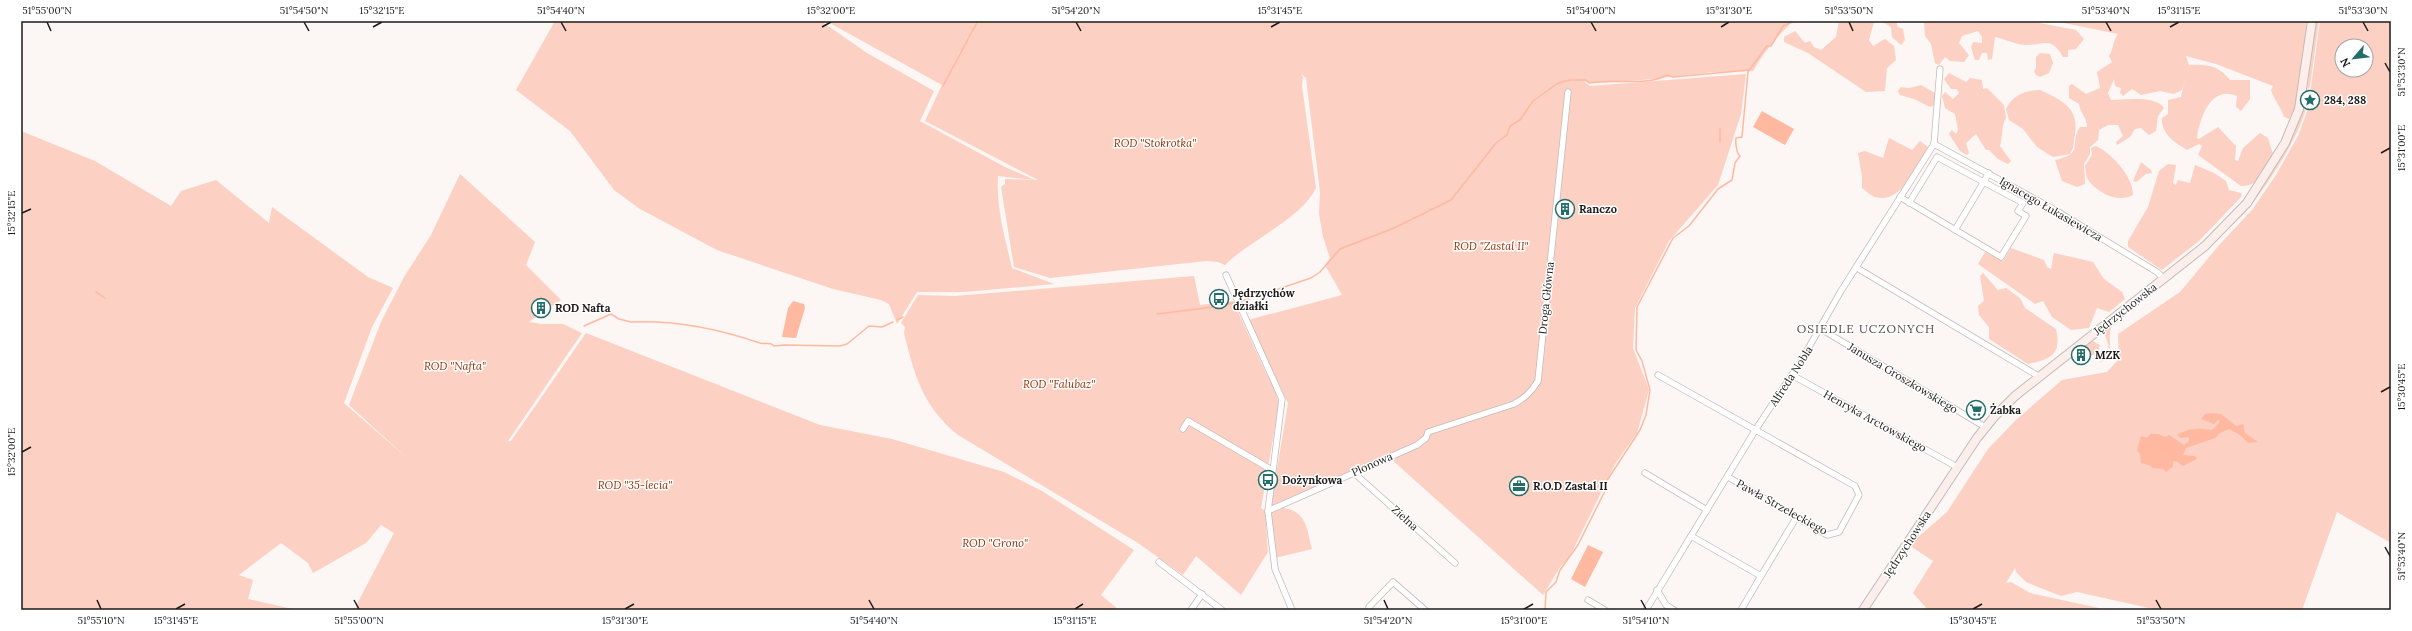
<svg xmlns="http://www.w3.org/2000/svg" width="2412" height="631" font-family="Lora,serif">
<rect width="100%" height="100%" fill="#fcf6f4"/>
<g fill="#fcd0c2" fill-rule="evenodd">
<path d="M555,21H821L867,53L934,91L920,121L1005,167L1035,180L998,176C996,208 1005,238 1012,268L1054,284L964,292H917L897,324L889,304L881,300L833,289L717,250L640,209L614,190L570,131L516,90Z"/>
<path d="M826,21H1793C1777,37 1764,52 1753,71L1714,72L1642,80L1590,83L1583,81L1590,86L1746,74L1741,114L1718,185L1669,241L1635,308L1633,348L1649,390L1637,433L1615,464L1569,558L1560,567L1543,595L1391,459L1359,468L1271,506L1288,403L1248,320L1342,295L1325,265L1330,258L1323,237L1319,214L1320,192L1306,78L1301,74L1303,77L1302,86L1316,188C1302,218 1250,240 1225,265L1218,262L1206,261L1050,278L1014,267L1001,187L1005,184V179L1038,180L925,121L942,85Z"/>
<polygon points="1839,21 1878,21 1874,22 1869,40 1873,46 1885,39 1894,46 1896,60 1887,68 1885,91 1866,92 1808,53 1784,42 1784,37 1795,31 1805,43 1810,41 1814,47 1821,50 1836,37"/>
<polygon points="1881,21 1896,21 1898,27 1903,29 1905,40 1901,45 1892,37 1891,27"/>
<path d="M1924,21H2029L2076,30L2084,39L2076,49L2068,50V57H2063C2051,36 2045,45 2026,45C2017,45 2005,39 1995,37L1992,59L1988,60L1987,53H1982L1979,60H1975L1971,47L1973,42L1982,43V37L1978,31L1962,36L1959,43L1969,55L1964,62L1950,61L1945,57L1939,65L1935,63L1931,44L1925,36Z"/>
<path d="M2054,21H2307L2297,105L2289,119L2284,117C2281,107 2274,100 2271,90L2273,86L2216,64L2186,56L2189,65C2207,64 2218,65 2230,80H2250V99L2241,111L2236,107L2237,96C2211,85 2200,117 2197,138L2199,139L2218,127L2236,146L2235,160L2238,161L2243,148L2260,133L2268,138L2273,154C2265,168 2260,187 2241,186L2198,155L2202,146L2199,144L2187,150C2175,143 2161,134 2162,118L2168,114V100L2181,97L2185,79L2182,90L2174,94L2160,91L2141,95L2132,89L2123,96L2120,93L2121,88L2115,86L2114,79L2108,93L2111,100C2125,100 2156,95 2164,108L2158,116L2156,131L2149,135L2141,128L2135,129L2130,137L2117,145L2116,142L2123,136L2118,125H2108L2099,130L2098,140L2090,147V154L2084,164L2085,184L2077,187L2062,181L2055,160C2086,153 2068,145 2080,127H2087C2087,117 2080,113 2079,104L2069,98V86L2072,84L2086,94L2100,88L2097,72L2112,62L2109,56C2114,49 2112,42 2118,34Z"/>
<polygon points="2314,21 2319,21 2310,86 2307,94"/>
<path d="M2320,21H2391V543L2337,512L2302,610H2158L2077,592L2061,596L2026,582L2016,572L2015,568L2006,583L2011,582L2030,593L2108,610H1928L1913,593L1933,561L1909,545L1947,512L1988,449L2016,420L2062,380L2107,372L2119,359L2118,334L2180,292L2221,243L2252,210L2276,175L2298,136L2308,109ZM2342,46H2366V70H2342Z"/>
<polygon points="2040,53 2050,54 2053,63 2049,73 2040,77 2036,75 2034,71 2036,68 2036,57"/>
<path d="M1949,73L1966,82L1970,78L1982,80L1983,89L1987,88L2004,105L2006,118C2001,126 2003,136 2000,146L2011,161L2008,164L1998,159L1989,150H1986L1976,134L1966,143L1969,153L1967,155L1960,151L1949,134L1952,130L1956,134L1958,130L1955,114L1945,108L1942,96L1945,92L1953,99L1959,93L1957,89H1951L1944,79Z"/>
<polygon points="1921,85 1935,93 1935,105 1930,107 1914,99 1900,95 1898,91 1901,87 1909,88"/>
<path d="M2040,90C2061,100 2079,107 2075,134C2073,142 2075,146 2070,154L2053,157L2037,147L2023,129L2009,120L2006,109C2013,95 2024,91 2040,90Z"/>
<path d="M2307,99C2308,126 2260,197 2240,218Z"/>
<polygon points="21,131 95,161 171,206 181,191 216,180 269,223 272,207 368,277 393,288 372,327 344,403 407,458 349,405 381,322 404,277 431,235 460,174 535,242 526,265 561,300 529,322 541,324 563,324 582,333 508,441 511,441 586,333 820,425 892,439 1004,472 1042,491 1134,550 1101,595 1119,610 356,610 356,606 394,533 381,525 366,543 313,573 308,563 281,543 239,575 253,580 248,599 297,610 21,610"/>
<path d="M1889,138L1912,150L1920,141L1928,147C1917,165 1902,205 1875,197C1871,196 1866,191 1862,188V177L1858,153L1865,151L1883,158Z"/>
<path d="M2096,146C2112,154 2133,176 2133,195C2119,203 2099,194 2089,181C2086,178 2086,171 2085,166L2092,155L2091,148Z"/>
<polygon points="2141,162 2151,170 2152,173 2146,174 2136,182 2133,181"/>
<polygon points="2168,164 2176,165 2173,183 2176,185 2178,180 2190,183 2195,165 2214,173 2226,181 2229,190 2241,193 2242,196 2199,241 2162,270 2128,247 2128,241 2148,207 2159,171"/>
<polygon points="2011,248 2044,260 2047,267 2051,269 2054,253 2093,262 2104,279 2122,292 2125,299 2109,312 2097,308 2089,328 2071,330 2052,317 2043,301 2035,304 1978,264 1985,252 2003,261"/>
<path d="M1983,273L1998,290L2006,288L2020,298L2025,308L2056,329C2062,355 2050,359 2028,364L1989,339V327L1979,315L1978,306L1984,301L1980,276Z"/>
<path d="M1194,276L1200,305L1233,301L1266,373L1275,388L1279,404L1261,508L1265,511L1268,552L1241,595L1196,556L1183,575L1138,543L958,435C923,407 914,374 904,333L905,327L901,323L918,295L955,296Z"/>
<path d="M2158,286L2159,288L2112,326C2105,339 2118,356 2099,363L2109,353C2110,343 2104,339 2105,329Z"/>
<polygon points="2091,340 2100,345 2097,354 2087,356 2086,352 2077,354 2077,358 2073,358 2072,355"/>
<path d="M1283,508C1307,511 1307,530 1312,549L1275,558L1271,514Z"/>
</g>
<g fill="#ffb9a1">
<polygon points="1762,111 1794,129 1785,145 1753,127"/>
<polygon points="793,301 804,304 805,308 796,338 782,337 788,308"/>
<path d="M2211,413L2221,414L2236,426L2243,424L2245,433L2258,442L2248,443L2240,435L2229,429L2220,433L2215,438L2186,448L2183,455L2195,456L2197,459L2183,466L2176,461L2173,462V466L2166,472L2163,469L2152,468L2151,466L2141,463L2140,454L2137,450L2141,436L2147,438L2150,434H2158L2165,437L2169,435L2184,445L2189,441V437L2181,438L2177,435C2189,428 2199,428 2212,430L2219,423V419L2214,424L2201,419L2205,414Z"/>
<polygon points="1588,545 1603,552 1585,587 1571,579"/>
</g>
<g fill="none" stroke-linecap="round" stroke-linejoin="round">
<g stroke="#ffb9a1" stroke-width="1.5">
<polyline points="969,37 978,21"/>
<polyline points="954,66 968,39"/>
<path d="M1571,80H1586L1589,83C1614,78 1645,87 1667,75L1673,77L1749,70"/>
<polyline points="943,86 953,67"/>
<polyline points="1720,129 1720,142"/>
<polyline points="96,292 105,298"/>
<polyline points="1242,301 1311,278 1320,272 1340,249 1394,228 1451,200 1496,143 1507,135 1510,126 1520,120 1533,101 1558,83 1570,80"/>
<polyline points="1157,314 1213,307 1235,303"/>
<polyline points="897,320 903,317"/>
<path d="M584,326L611,314L619,319L631,322C676,320 722,330 760,343C766,345 770,341 774,346L784,345L840,346L847,344L869,326L882,327L893,322"/>
<path d="M1545,610L1546,592L1556,582L1560,570L1578,545L1604,493L1606,482L1640,430L1646,415L1650,390L1642,361L1636,350L1637,307L1673,238L1689,226L1718,189L1732,180L1735,163L1740,156C1737,154 1735,143 1736,138L1742,137L1748,72L1767,46H1771L1783,26L1794,21"/>
</g>
<g stroke="#c2bcba" stroke-width="7">
<g id="street">
<polyline points="1934,144 2055,210 2157,272 2164,279"/>
<polyline points="1900,197 2001,257 2026,216 2018,211 2023,203 1937,157 1909,203"/>
<polyline points="1955,230 1989,173"/>
<polyline points="1857,268 2040,377"/>
<polyline points="1226,275 1282,399 1268,511 1275,569 1292,610"/>
<polyline points="1821,329 1985,427"/>
<polyline points="1658,375 1855,486 1859,495 1839,532 1827,535 1728,477"/>
<polyline points="1792,375 1957,467"/>
<polyline points="1976,421 1980,414"/>
<polyline points="1183,429 1188,421 1272,470"/>
<polyline points="1354,473 1455,563"/>
<polyline points="1645,473 1707,510"/>
<path d="M1268,511L1417,445L1426,438L1428,432L1514,404C1525,398 1531,392 1538,381L1568,92"/>
<polyline points="1691,536 1761,576 1796,518"/>
<polyline points="1159,562 1222,610"/>
<polyline points="1657,590 1666,605 1674,610"/>
<polyline points="1588,600 1605,610"/>
<polyline points="1369,607 1393,582 1425,610"/>
<polyline points="1191,610 1202,594"/>
<polyline points="1646,610 1756,429 1801,361 1841,291 1934,144 1940,69"/>
<polyline points="1741,610 1761,576"/>
</g>
</g>
<g stroke="#c2bcba" stroke-width="10">
<polyline id="secondary" points="1863,610 1977,438 1994,417 2015,396 2205,246 2247,203 2285,143 2299,109 2312,21"/>
</g>
<use href="#street" stroke="#fff" stroke-width="5.5"/>
<use href="#secondary" stroke="#fcefeb" stroke-width="8"/>
</g>
<path fill="none" stroke="#1d1b1a" stroke-width="1.5" d="M47,22L51,31M304,22L309,31M561,22L566,31M1076,22L1081,31M1591,22L1596,31M1849,22L1853,31M2106,22L2111,31M2363,22L2368,31M373,27L382,22M822,27L831,22M1271,27L1280,22M1721,27L1729,22M2170,27L2179,22M2385,63L2390,72M2381,153L2390,148M22,213L31,209M2381,392L2390,387M22,452L31,447M2385,547L2390,556M97,600L101,609M354,600L359,609M869,600L874,609M1384,600L1388,609M1641,600L1646,609M2156,600L2161,609M176,609L185,604M625,609L634,604M1075,609L1083,604M1524,609L1533,604M1973,609L1982,604"/>
<defs>
<g id="sight-ring" transform="scale(1)"><circle r="9.5" fill="#fff" stroke="#236e6a" stroke-width="1.5"/><path d="M0-6L1.8-2.2L6-1.7L2.9 1.2L3.7 5.4L0 3.3L-3.7 5.4L-2.9 1.2L-6-1.7L-1.8-2.2Z" fill="#236e6a"/></g>
<g id="building-ring" transform="scale(1)"><circle r="9.5" fill="#fff" stroke="#236e6a" stroke-width="1.5"/><path d="M-4-6H4V6H1V3H-1V6H-4ZM-2.5-4.3h1.7v1.8h-1.7ZM.8-4.3h1.7v1.8H.8ZM-2.5-1h1.7V.8h-1.7ZM.8-1h1.7V.8H.8Z" fill="#236e6a"/></g>
<g id="bus-ring" transform="scale(1)"><circle r="9.5" fill="#fff" stroke="#236e6a" stroke-width="1.5"/><path d="M-5-6H5V4H4V6H2V4H-2V6H-4V4H-5ZM-3.5-4V0h7V-4ZM-3.5 1.2v1.5H-2V1.2ZM2 1.2v1.5H3.5V1.2Z" fill="#236e6a"/></g>
<g id="supermarket-ring" transform="scale(1)"><circle r="9.5" fill="#fff" stroke="#236e6a" stroke-width="1.5"/><path d="M-6-5.5h2.5l.6 2H6L4.5 2H-2.5L-4.4-4H-6ZM-1.5 3.2a1.3 1.3 0 1 0 .1 0ZM3 3.2a1.3 1.3 0 1 0 .1 0Z" fill="#236e6a"/></g>
<g id="office-ring" transform="scale(1)"><circle r="9.5" fill="#fff" stroke="#236e6a" stroke-width="1.5"/><path d="M-6-3h4V-5.5h4V-3h4V5H-6ZM-1-4.5V-3h2v-1.5ZM-6 0V1H6V0Z" fill="#236e6a"/></g>
</defs>
<g fill-rule="evenodd">
<use href="#sight-ring" x="2310" y="100"/>
<use href="#building-ring" x="1565" y="209"/>
<use href="#bus-ring" x="1219" y="299"/>
<use href="#building-ring" x="541" y="308"/>
<use href="#building-ring" x="2081" y="355"/>
<use href="#supermarket-ring" x="1976" y="410"/>
<use href="#bus-ring" x="1268" y="480"/>
<use href="#office-ring" x="1519" y="486"/>
</g>
<g text-anchor="middle" stroke-width="3" stroke-linejoin="round" paint-order="stroke">
<g font-size="11" font-weight="bold" fill="#1d1b1a" stroke="#fff" text-anchor="start">
<text x="2324" y="104">284, 288</text>
<text x="1579" y="213">Ranczo</text>
<text x="1233" y="297">Jędrzychów<tspan x="1233" dy="13">działki</tspan></text>
<text x="555" y="312">ROD Nafta</text>
<text x="2095" y="359">MZK</text>
<text x="1990" y="414">Żabka</text>
<text x="1282" y="484">Dożynkowa</text>
<text x="1533" y="490">R.O.D Zastal II</text>
</g>
<g font-size="11" font-style="italic" fill="#933104" stroke="#fff">
<text x="1155" y="147">ROD "Stokrotka"</text>
<text x="1491" y="250">ROD "Zastal II"</text>
<text x="455" y="370">ROD "Nafta"</text>
<text x="1059" y="388">ROD "Falubaz"</text>
<text x="635" y="489">ROD "35-lecia"</text>
<text x="995" y="547">ROD "Grono"</text>
</g>
<g font-size="11" fill="#1d1b1a" stroke="#fff">
<text transform="translate(2051 209) rotate(30)" y="4">Ignacego Łukasiewicza</text>
<text transform="translate(1546 298) rotate(-84)" y="4">Droga Główna</text>
<text transform="translate(2125 309) rotate(-38)" y="4">Jędrzychowska</text>
<text transform="translate(1791 376) rotate(-57)" y="4">Alfreda Nobla</text>
<text transform="translate(1903 378) rotate(31)" y="4">Janusza Groszkowskiego</text>
<text transform="translate(1875 421) rotate(29)" y="4">Henryka Arctowskiego</text>
<text transform="translate(1372 464) rotate(-24)" y="4">Plonowa</text>
<text transform="translate(1782 507) rotate(29)" y="4">Pawła Strzeleckiego</text>
<text transform="translate(1405 518) rotate(42)" y="4">Zielna</text>
<text transform="translate(1907 544) rotate(-57)" y="4">Jędrzychowska</text>
</g>
<g font-size="12" letter-spacing="1" fill="#544f4d" stroke="#fff">
<text x="1866" y="333">OSIEDLE UCZONYCH</text>
</g>
</g>
<rect width="2412" height="631" fill="none" stroke="#ffffff" stroke-width="44"/>
<g transform="translate(2354 58) rotate(242)"><circle r="19" fill="#ffffff" stroke="#a5a4a3"/>
<path d="M0-3L7 15L0 10L-7 15Z" fill="#236e6a"/>
<text y="-6" font-size="11" font-weight="bold" text-anchor="middle" fill="#1d1b1a">N</text>
</g>
<rect x="22" y="22" width="2368" height="587" fill="none" stroke="#1d1b1a" stroke-width="1.5"/>
<g font-size="10" text-anchor="middle" fill="#1d1b1a">
<text x="47" y="14">51°55'00"N</text>
<text x="304" y="14">51°54'50"N</text>
<text x="382" y="14">15°32'15"E</text>
<text x="561" y="14">51°54'40"N</text>
<text x="831" y="14">15°32'00"E</text>
<text x="1076" y="14">51°54'20"N</text>
<text x="1280" y="14">15°31'45"E</text>
<text x="1591" y="14">51°54'00"N</text>
<text x="1729" y="14">15°31'30"E</text>
<text x="1849" y="14">51°53'50"N</text>
<text x="2106" y="14">51°53'40"N</text>
<text x="2179" y="14">15°31'15"E</text>
<text x="2363" y="14">51°53'30"N</text>
<text transform="translate(2401 72) rotate(-90)" y="4">51°53'30"N</text>
<text transform="translate(2401 148) rotate(-90)" y="4">15°31'00"E</text>
<text transform="translate(11 213) rotate(-90)" y="4">15°32'15"E</text>
<text transform="translate(2401 387) rotate(-90)" y="4">15°30'45"E</text>
<text transform="translate(11 452) rotate(-90)" y="4">15°32'00"E</text>
<text transform="translate(2401 556) rotate(-90)" y="4">51°53'40"N</text>
<text x="101" y="624">51°55'10"N</text>
<text x="176" y="624">15°31'45"E</text>
<text x="359" y="624">51°55'00"N</text>
<text x="625" y="624">15°31'30"E</text>
<text x="874" y="624">51°54'40"N</text>
<text x="1075" y="624">15°31'15"E</text>
<text x="1388" y="624">51°54'20"N</text>
<text x="1524" y="624">15°31'00"E</text>
<text x="1646" y="624">51°54'10"N</text>
<text x="1973" y="624">15°30'45"E</text>
<text x="2161" y="624">51°53'50"N</text>
</g>
</svg>
